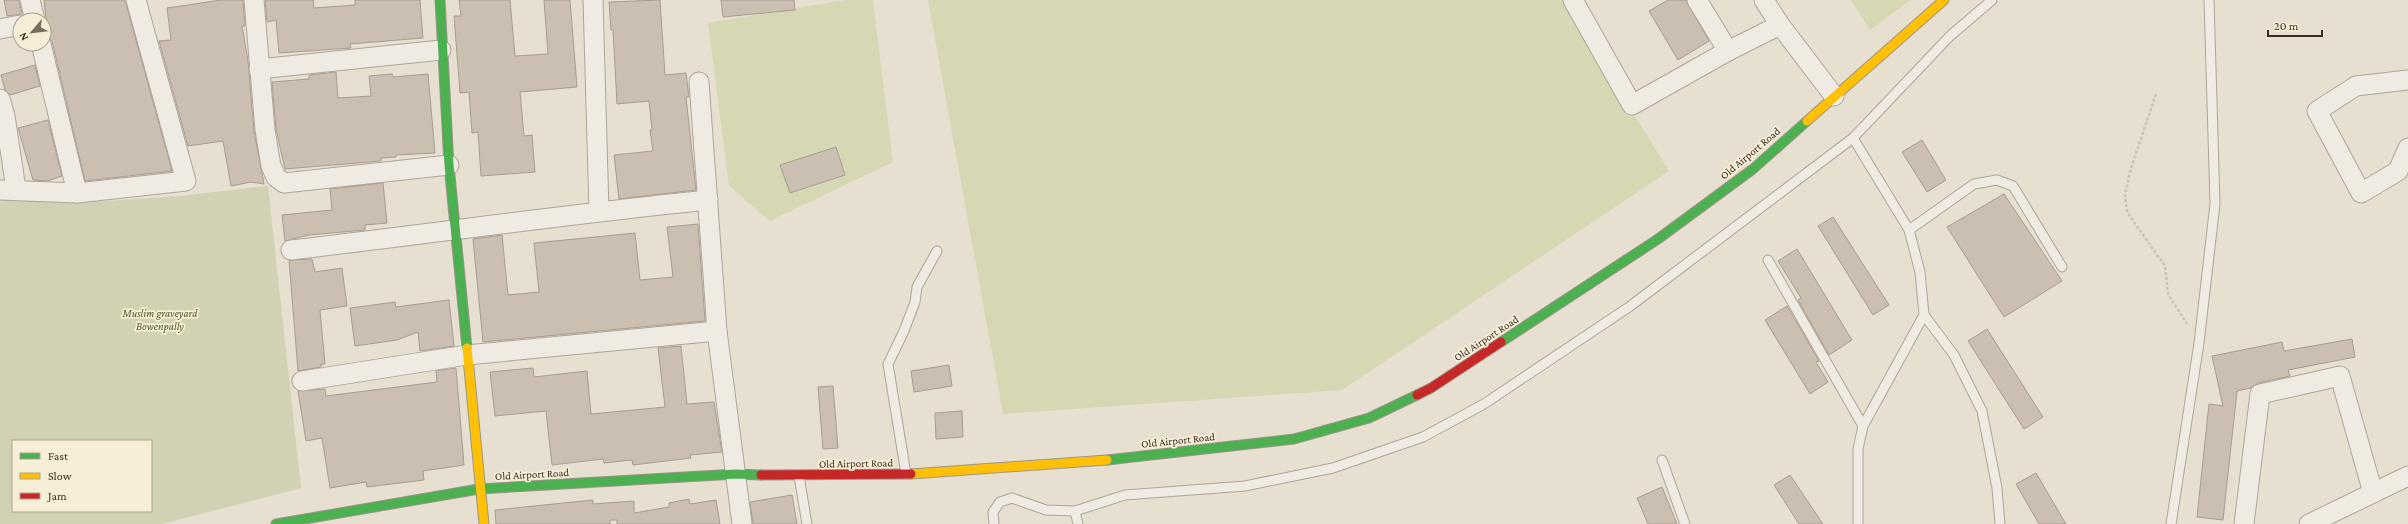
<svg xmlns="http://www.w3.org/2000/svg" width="2408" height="524" font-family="'Crimson Pro',serif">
<rect width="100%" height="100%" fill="#e7e0d1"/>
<g fill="#d6d7b3">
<polygon points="845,0 873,0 893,162 770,221 729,186 708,23"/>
<polygon points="928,0 1563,0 1669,171 1342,390 1003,414"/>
<polygon points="1851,0 1910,0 1870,30"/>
</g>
<path fill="#d1d1b3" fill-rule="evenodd" d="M268,186L301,488L162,524H0V194L105,201L180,196ZM13,441H151V511H13Z"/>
<g fill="#cbbfb2" stroke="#a89c90">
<polygon points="4,0 19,0 22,14 7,16"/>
<polygon points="44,0 125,0 172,171 85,181 52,41 44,33 46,18"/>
<polygon points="221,0 243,0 245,26 242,26 248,61 254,131 264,184 251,182 231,186 223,141 188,146 159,41 171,40 167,8"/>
<polygon points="265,0 313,0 314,8 355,5 355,0 420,0 423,38 350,44 351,48 279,53 276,20 267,22"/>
<polygon points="459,0 510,0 515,56 548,54 544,0 570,0 577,87 520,92 524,136 532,135 535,172 481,176 478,132 472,133 469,92 460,93 454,16 461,16"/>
<polygon points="660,0 665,75 686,73 689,97 686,97 696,190 619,199 614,155 653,151 650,130 652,130 649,101 617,104 613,30 611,30 609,2"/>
<polygon points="721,0 794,0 795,10 723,17"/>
<polygon points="1668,0 1686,0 1709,41 1678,60 1649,11"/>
<polygon points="35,65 40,86 10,95 5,90 1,75"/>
<polygon points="336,72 338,98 371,96 369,76 392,74 393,77 428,74 435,153 396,155 396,157 381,158 381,161 285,169 276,129 272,82 309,79 309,75"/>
<polygon points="48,120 62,176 47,181 33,180 18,128"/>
<polygon points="1922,140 1946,180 1927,192 1902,152"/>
<polygon points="836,147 845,175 790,193 780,165"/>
<polygon points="383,183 387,223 365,225 365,230 309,235 285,241 282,215 332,210 330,189"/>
<polygon points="2004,194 2062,281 2004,317 1947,227"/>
<polygon points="1833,217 1889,305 1873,315 1818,226"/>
<polygon points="698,224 705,321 483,342 473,239 502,235 508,295 539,292 534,243 575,239 635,233 640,280 673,277 667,227"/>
<polygon points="1797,249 1852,340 1829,355 1798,300 1801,298 1778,261"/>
<polygon points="312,259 315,272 342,268 347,306 320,310 325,364 321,364 321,367 298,371 289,260"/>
<polygon points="449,300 454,346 420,351 418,332 397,340 355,346 350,308 395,302 396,307"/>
<polygon points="1787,306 1819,361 1816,362 1828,382 1810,394 1765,320"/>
<polygon points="1987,329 2043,417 2024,429 1968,341"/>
<polygon points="2352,339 2355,357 2288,370 2290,376 2258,383 2251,388 2237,391 2223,520 2197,517 2209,404 2223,406 2212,356 2282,342 2284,351"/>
<polygon points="681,346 687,404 714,402 722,452 690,455 691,458 633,465 632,460 604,463 603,459 552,465 546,411 495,416 490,372 533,368 534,377 587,371 591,414 665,407 658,348"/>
<polygon points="949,365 952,386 914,392 911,371"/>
<polygon points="456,368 464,465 423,471 424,480 367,487 366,482 330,488 322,438 306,441 298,391 325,389 326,396 437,382 436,371"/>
<polygon points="833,386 838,448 823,449 818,387"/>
<polygon points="962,411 963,437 936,439 935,413"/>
<polygon points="2036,473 2066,524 2039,524 2016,484"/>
<polygon points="1790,475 1823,524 1799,524 1774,485"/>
<polygon points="1662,487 1677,524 1648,524 1637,498"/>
<polygon points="792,495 797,524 753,524 750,502"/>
<polygon points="689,499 690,504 716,500 720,524 617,524 617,520 610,520 610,524 496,524 495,510 593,500 593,504 634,501 634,513 669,507 669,503"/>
</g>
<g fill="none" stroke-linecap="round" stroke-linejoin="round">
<g stroke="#ada599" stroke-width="11">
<g id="lane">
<polyline points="1853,138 1909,230 1920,272 1924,315 1863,426"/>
<polyline points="1909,230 1974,184 1997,180 2013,186 2062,267"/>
<polyline points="1768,260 1863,426 1858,449 1858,524"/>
<polyline points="1924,315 1954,355 1982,411 1997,488 2000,524"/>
<polyline points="1662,460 1685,524"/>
<polyline points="906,474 888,364 904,331 915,302 917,287 937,251"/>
<polyline points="799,476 807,524"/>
<polyline points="1075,511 1078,524"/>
<polyline points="994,524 993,512 1000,502 1012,498 1046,510 1075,511 1125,495 1245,486 1333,468 1423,437 1484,404 1629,307 1853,138 1950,36 1992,0"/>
<polyline points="2171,524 2199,343 2215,204 2209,0"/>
</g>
</g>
<g stroke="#ada599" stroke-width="21">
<g id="street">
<polyline points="30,0 35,20"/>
<polyline points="254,0 265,130 271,166 276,177 284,183 449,165"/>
<polyline points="593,0 599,211"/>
<polyline points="1573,0 1632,105 1728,51 1780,25"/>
<polyline points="1697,0 1728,51"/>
<polyline points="1764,0 1780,25 1834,96"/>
<polyline points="0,29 20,25"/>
<polyline points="41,44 77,193 186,181 136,0"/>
<polyline points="259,69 441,50"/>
<polyline points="2408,80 2356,86 2317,111 2361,193 2398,171 2408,148"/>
<polyline points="699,82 717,331 742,524"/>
<polyline points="0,99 5,116 16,189"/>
<polyline points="0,190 77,193"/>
<path d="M291,250C430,234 568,214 708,200"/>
<polyline points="302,381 467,355 717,331"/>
<polyline points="2244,524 2260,394 2340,376 2373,493"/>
<polyline points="2309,524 2408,476"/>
</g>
</g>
<g stroke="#9c958a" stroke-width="11">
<g id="fast">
<polyline points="440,0 449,165 467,348"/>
<polyline points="1501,342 1658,239 1753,169 1807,121"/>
<polyline points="1107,460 1294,439 1369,418 1417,395"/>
<polyline points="276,524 479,489 736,474 761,475"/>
</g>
</g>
<g stroke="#9c958a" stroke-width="11">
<g id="slow">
<polyline points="1807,121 1944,0"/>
<polyline points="467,348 484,524"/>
<polyline points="911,474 1107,460"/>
</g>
</g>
<g stroke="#9c958a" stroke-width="11">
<g id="jam">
<polyline points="1417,395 1431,388 1501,342"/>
<polyline points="761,475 911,474"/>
</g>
</g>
<polyline stroke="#c8c2b9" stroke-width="2.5" stroke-dasharray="3 2" stroke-linecap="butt" points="2156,94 2131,168 2125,195 2127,212 2165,266 2168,294 2187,324"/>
<use href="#lane" stroke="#efebe3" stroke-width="9"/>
<use href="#street" stroke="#efebe3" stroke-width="19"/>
<use href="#fast" stroke="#4caf50" stroke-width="9"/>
<use href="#slow" stroke="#ffc107" stroke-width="9"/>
<use href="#jam" stroke="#c62828" stroke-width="9"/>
</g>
<g text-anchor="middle" stroke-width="3.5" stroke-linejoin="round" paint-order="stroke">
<g font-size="11" fill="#3d2e20" stroke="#f7eed8">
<text transform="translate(1750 153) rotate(-40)" y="4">Old Airport Road</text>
<text transform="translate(1486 338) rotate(-33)" y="4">Old Airport Road</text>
<text transform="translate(1178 440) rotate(-6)" y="4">Old Airport Road</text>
<text transform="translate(856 463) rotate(-1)" y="4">Old Airport Road</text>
<text transform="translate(532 474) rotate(-3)" y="4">Old Airport Road</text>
</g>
<g font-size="11" font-style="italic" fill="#4d5a26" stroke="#f7eed8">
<text x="160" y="317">Muslim graveyard<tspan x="160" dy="13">Bowenpally</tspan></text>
</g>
</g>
<rect x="12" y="440" width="140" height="72" fill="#f7eed8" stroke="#ada18e"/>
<rect x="20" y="453" width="20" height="6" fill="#4caf50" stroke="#ada18e"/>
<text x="48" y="460" font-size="12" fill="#3d2e20">Fast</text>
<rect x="20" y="473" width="20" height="6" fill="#ffc107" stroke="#ada18e"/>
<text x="48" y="480" font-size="12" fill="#3d2e20">Slow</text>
<rect x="20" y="493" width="20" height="6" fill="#c62828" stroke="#ada18e"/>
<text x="48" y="500" font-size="12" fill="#3d2e20">Jam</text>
<g transform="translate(32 32) rotate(242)"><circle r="19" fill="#f7eed8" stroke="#ada18e"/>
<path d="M0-3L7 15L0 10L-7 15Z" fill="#786c5e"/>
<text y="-6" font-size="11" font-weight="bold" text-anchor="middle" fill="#3d2e20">N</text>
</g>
<path d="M2268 30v6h54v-6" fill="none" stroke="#3d2e20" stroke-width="2"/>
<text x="2274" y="30" font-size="12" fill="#3d2e20" stroke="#f7eed8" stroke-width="3" paint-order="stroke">20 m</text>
</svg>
